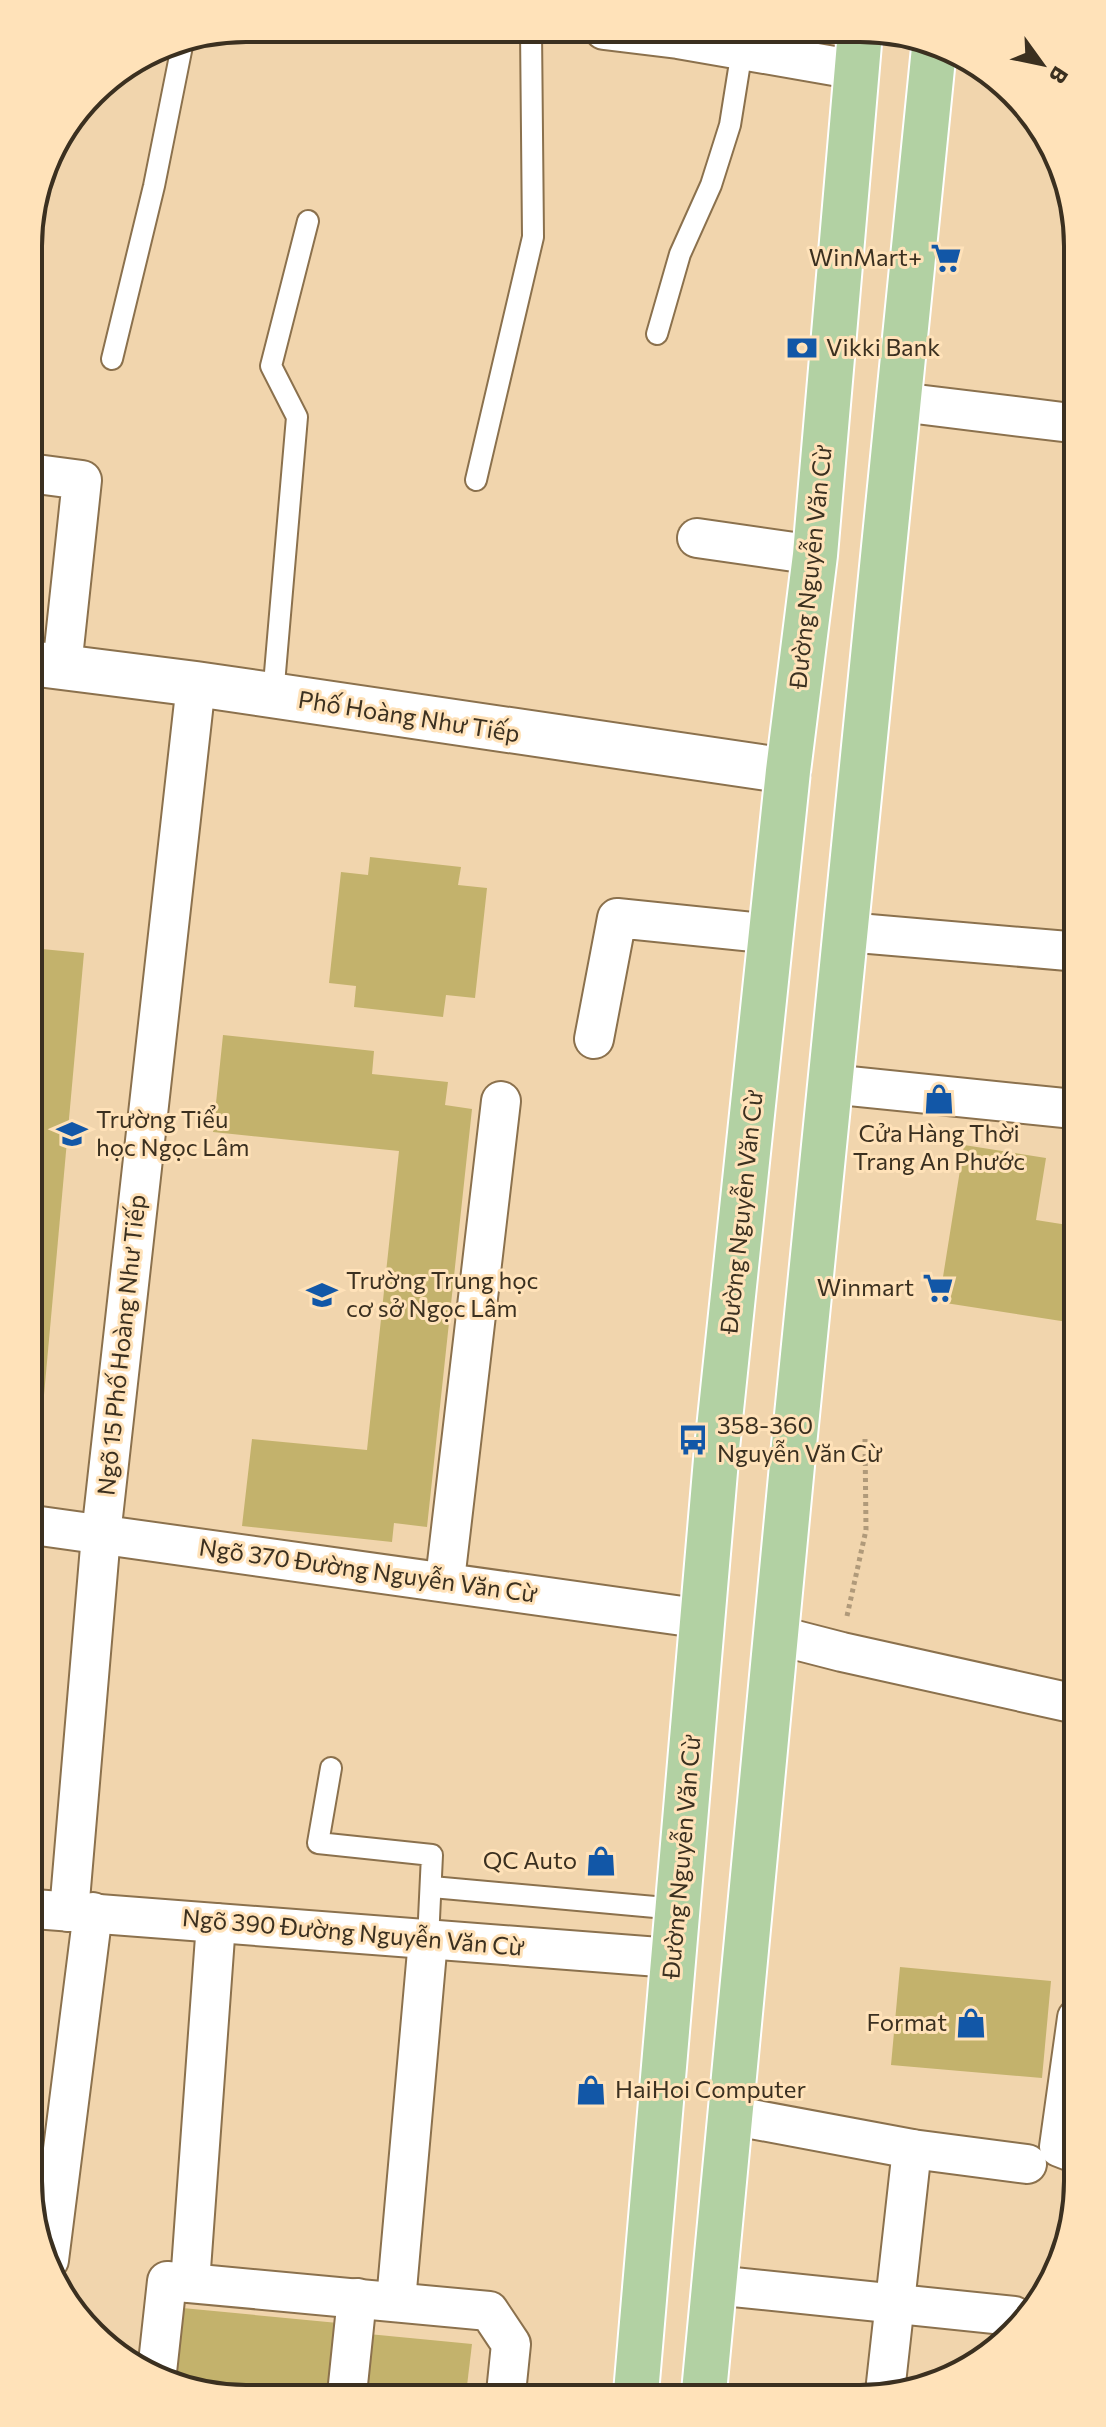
<svg xmlns="http://www.w3.org/2000/svg" width="1106" height="2427" font-family="Commissioner,sans-serif">
<rect width="100%" height="100%" fill="#f1d5ad"/>
<g fill="#c3b26c">
<polygon points="370,857 461,867 458,885 487,888 475,998 446,995 443,1017 354,1007 356,986 329,983 341,872 368,875"/>
<polygon points="31,948 84,953 44,1395 33,1394"/>
<polygon points="223,1035 374,1051 372,1074 448,1082 445,1105 472,1109 427,1527 394,1523 392,1542 242,1526 252,1439 367,1450 399,1151 213,1132"/>
<polygon points="964,1145 1046,1158 1036,1220 1074,1226 1074,1323 939,1302"/>
<polygon points="900,1967 1051,1981 1042,2078 891,2065"/>
<polygon points="172,2307 338,2323 331,2394 204,2395 165,2376"/>
<polygon points="358,2333 472,2344 466,2394 352,2394"/>
</g>
<g fill="none" stroke-linecap="round" stroke-linejoin="round">
<g stroke="#8b714d" stroke-width="24">
<g id="lane">
<polyline points="657,334 680,254 711,185 730,125 742,50"/>
<polyline points="112,359 154,186 183,41"/>
<polyline points="476,480 533,237 531,30"/>
<polyline points="273,696 297,417 271,366 308,221"/>
<polyline points="331,1768 318,1843 432,1855 428,1940"/>
<polyline points="432,1887 677,1909"/>
</g>
</g>
<g stroke="#8b714d" stroke-width="42">
<g id="street">
<polyline points="604,30 678,39 857,70"/>
<polyline points="900,402 1071,423"/>
<polyline points="29,473 82,480 62,667"/>
<polyline points="697,538 815,555"/>
<polyline points="846,932 1068,951"/>
<polyline points="594,1039 617,918 772,934"/>
<polyline points="830,1084 1074,1109"/>
<polyline points="33,1525 704,1619"/>
<polyline points="445,1580 501,1101"/>
<polyline points="776,1635 842,1652 1076,1704"/>
<polyline points="34,1909 672,1958"/>
<polyline points="69,1912 101,1535 196,684"/>
<polyline points="1077,2018 1059,2147 1077,2154"/>
<polyline points="730,2115 912,2149 1027,2164"/>
<polyline points="49,2260 93,1912"/>
<polyline points="190,2283 216,1923"/>
<polyline points="714,2285 1014,2316"/>
<polyline points="396,2301 428,1940"/>
<polyline points="157,2372 167,2281 489,2311 511,2344 506,2393"/>
<polyline points="885,2392 912,2149"/>
<polyline points="347,2394 357,2298"/>
</g>
</g>
<g stroke="#8b714d" stroke-width="48">
<polyline id="secondary" points="30,663 196,684 788,771"/>
</g>
<g stroke="#fff" stroke-width="48">
<g id="primary">
<polyline points="704,2392 793,1455 934,48"/>
<polyline points="636,2393 717,1448 788,771 815,555 860,32"/>
</g>
</g>
<polyline stroke="#b09a7a" stroke-width="5" stroke-dasharray="4 4" stroke-linecap="butt" points="847,1616 866,1530 865,1439"/>
<use href="#lane" stroke="#fff" stroke-width="20"/>
<use href="#street" stroke="#fff" stroke-width="38"/>
<use href="#secondary" stroke="#fff" stroke-width="44"/>
<use href="#primary" stroke="#b2d1a3" stroke-width="44"/>
</g>
<defs>
<g id="supermarket-bare" transform="scale(2.4)"><path d="M-6-5.5h2.5l.6 2H6L4.5 2H-2.5L-4.4-4H-6ZM-1.5 3.2a1.3 1.3 0 1 0 .1 0ZM3 3.2a1.3 1.3 0 1 0 .1 0Z" fill="#1257a7" stroke="#ffe2b9" stroke-width="2.5" paint-order="stroke"/></g>
<g id="bank-bare" transform="scale(2.4)"><path d="M-6-4H6V4H-6ZM0-2.3a2.3 2.3 0 1 0 0 4.6a2.3 2.3 0 1 0 0-4.6Z" fill="#1257a7" stroke="#ffe2b9" stroke-width="2.5" paint-order="stroke"/></g>
<g id="shop-bare" transform="scale(2.4)"><path d="M-5-2.5h2.3a2.7 3.5 0 0 1 5.4 0H5L5.5 6h-11ZM-1.5-2.5h3a1.5 2.3 0 0 0-3 0Z" fill="#1257a7" stroke="#ffe2b9" stroke-width="2.5" paint-order="stroke"/></g>
<g id="school-bare" transform="scale(2.4)"><path d="M0-5L7-2L0 1L-7-2ZM-4 1L0 2.5L4 1V4Q0 6-4 4Z" fill="#1257a7" stroke="#ffe2b9" stroke-width="2.5" paint-order="stroke"/></g>
<g id="bus-bare" transform="scale(2.4)"><path d="M-5-6H5V4H4V6H2V4H-2V6H-4V4H-5ZM-3.5-4V0h7V-4ZM-3.5 1.2v1.5H-2V1.2ZM2 1.2v1.5H3.5V1.2Z" fill="#1257a7" stroke="#ffe2b9" stroke-width="2.5" paint-order="stroke"/></g>
</defs>
<g fill-rule="evenodd">
<use href="#supermarket-bare" x="946" y="258"/>
<use href="#bank-bare" x="802" y="348"/>
<use href="#shop-bare" x="939" y="1099"/>
<use href="#school-bare" x="72" y="1134"/>
<use href="#supermarket-bare" x="938" y="1288"/>
<use href="#school-bare" x="322" y="1295"/>
<use href="#bus-bare" x="693" y="1440"/>
<use href="#shop-bare" x="601" y="1861"/>
<use href="#shop-bare" x="971" y="2023"/>
<use href="#shop-bare" x="591" y="2090"/>
</g>
<g text-anchor="middle" stroke-width="6" stroke-linejoin="round" paint-order="stroke">
<g font-size="24" fill="#3b3020" stroke="#ffe2b9" text-anchor="start">
<text x="922" y="266" text-anchor="end">WinMart+</text>
<text x="826" y="356">Vikki Bank</text>
<text x="96" y="1128">Trường Tiểu<tspan x="96" dy="28">học Ngọc Lâm</tspan></text>
<text x="939" y="1142" text-anchor="middle">Cửa Hàng Thời<tspan x="939" dy="28">Trang An Phước</tspan></text>
<text x="346" y="1289">Trường Trung học<tspan x="346" dy="28">cơ sở Ngọc Lâm</tspan></text>
<text x="914" y="1296" text-anchor="end">Winmart</text>
<text x="717" y="1434">358-360<tspan x="717" dy="28">Nguyễn Văn Cừ</tspan></text>
<text x="577" y="1869" text-anchor="end">QC Auto</text>
<text x="947" y="2031" text-anchor="end">Format</text>
<text x="615" y="2098">HaiHoi Computer</text>
</g>
<g font-size="24" fill="#3b3020" stroke="#ffe2b9">
<text transform="translate(811 567) rotate(-84)" y="8">Đường Nguyễn Văn Cừ</text>
<text transform="translate(409 717) rotate(9)" y="8">Phố Hoàng Như Tiếp</text>
<text transform="translate(742 1212) rotate(-84)" y="8">Đường Nguyễn Văn Cừ</text>
<text transform="translate(122 1345) rotate(-84)" y="8">Ngõ 15 Phố Hoàng Như Tiếp</text>
<text transform="translate(368 1571) rotate(8)" y="8">Ngõ 370 Đường Nguyễn Văn Cừ</text>
<text transform="translate(682 1857) rotate(-85)" y="8">Đường Nguyễn Văn Cừ</text>
<text transform="translate(353 1933) rotate(5)" y="8">Ngõ 390 Đường Nguyễn Văn Cừ</text>
</g>
</g>
<path d="M0 0H1106V2427H0ZM246 42H860A204 204 0 0 1 1064 246V2181A204 204 0 0 1 860 2385H246A204 204 0 0 1 42 2181V246A204 204 0 0 1 246 42Z" fill="#ffe2b9" fill-rule="evenodd"/>
<path fill="none" stroke="#3b3020" stroke-width="4" d="M246 42H860A204 204 0 0 1 1064 246V2181A204 204 0 0 1 860 2385H246A204 204 0 0 1 42 2181V246A204 204 0 0 1 246 42Z"/>
<g transform="translate(1042 64) rotate(123)" stroke="#ffe2b9" stroke-width="6" paint-order="stroke">
<path d="M0-6L14 30L0 20L-14 30Z" fill="#3b3020"/>
<text y="-12" font-size="22" font-weight="bold" text-anchor="middle" fill="#3b3020">B</text>
</g>
</svg>
